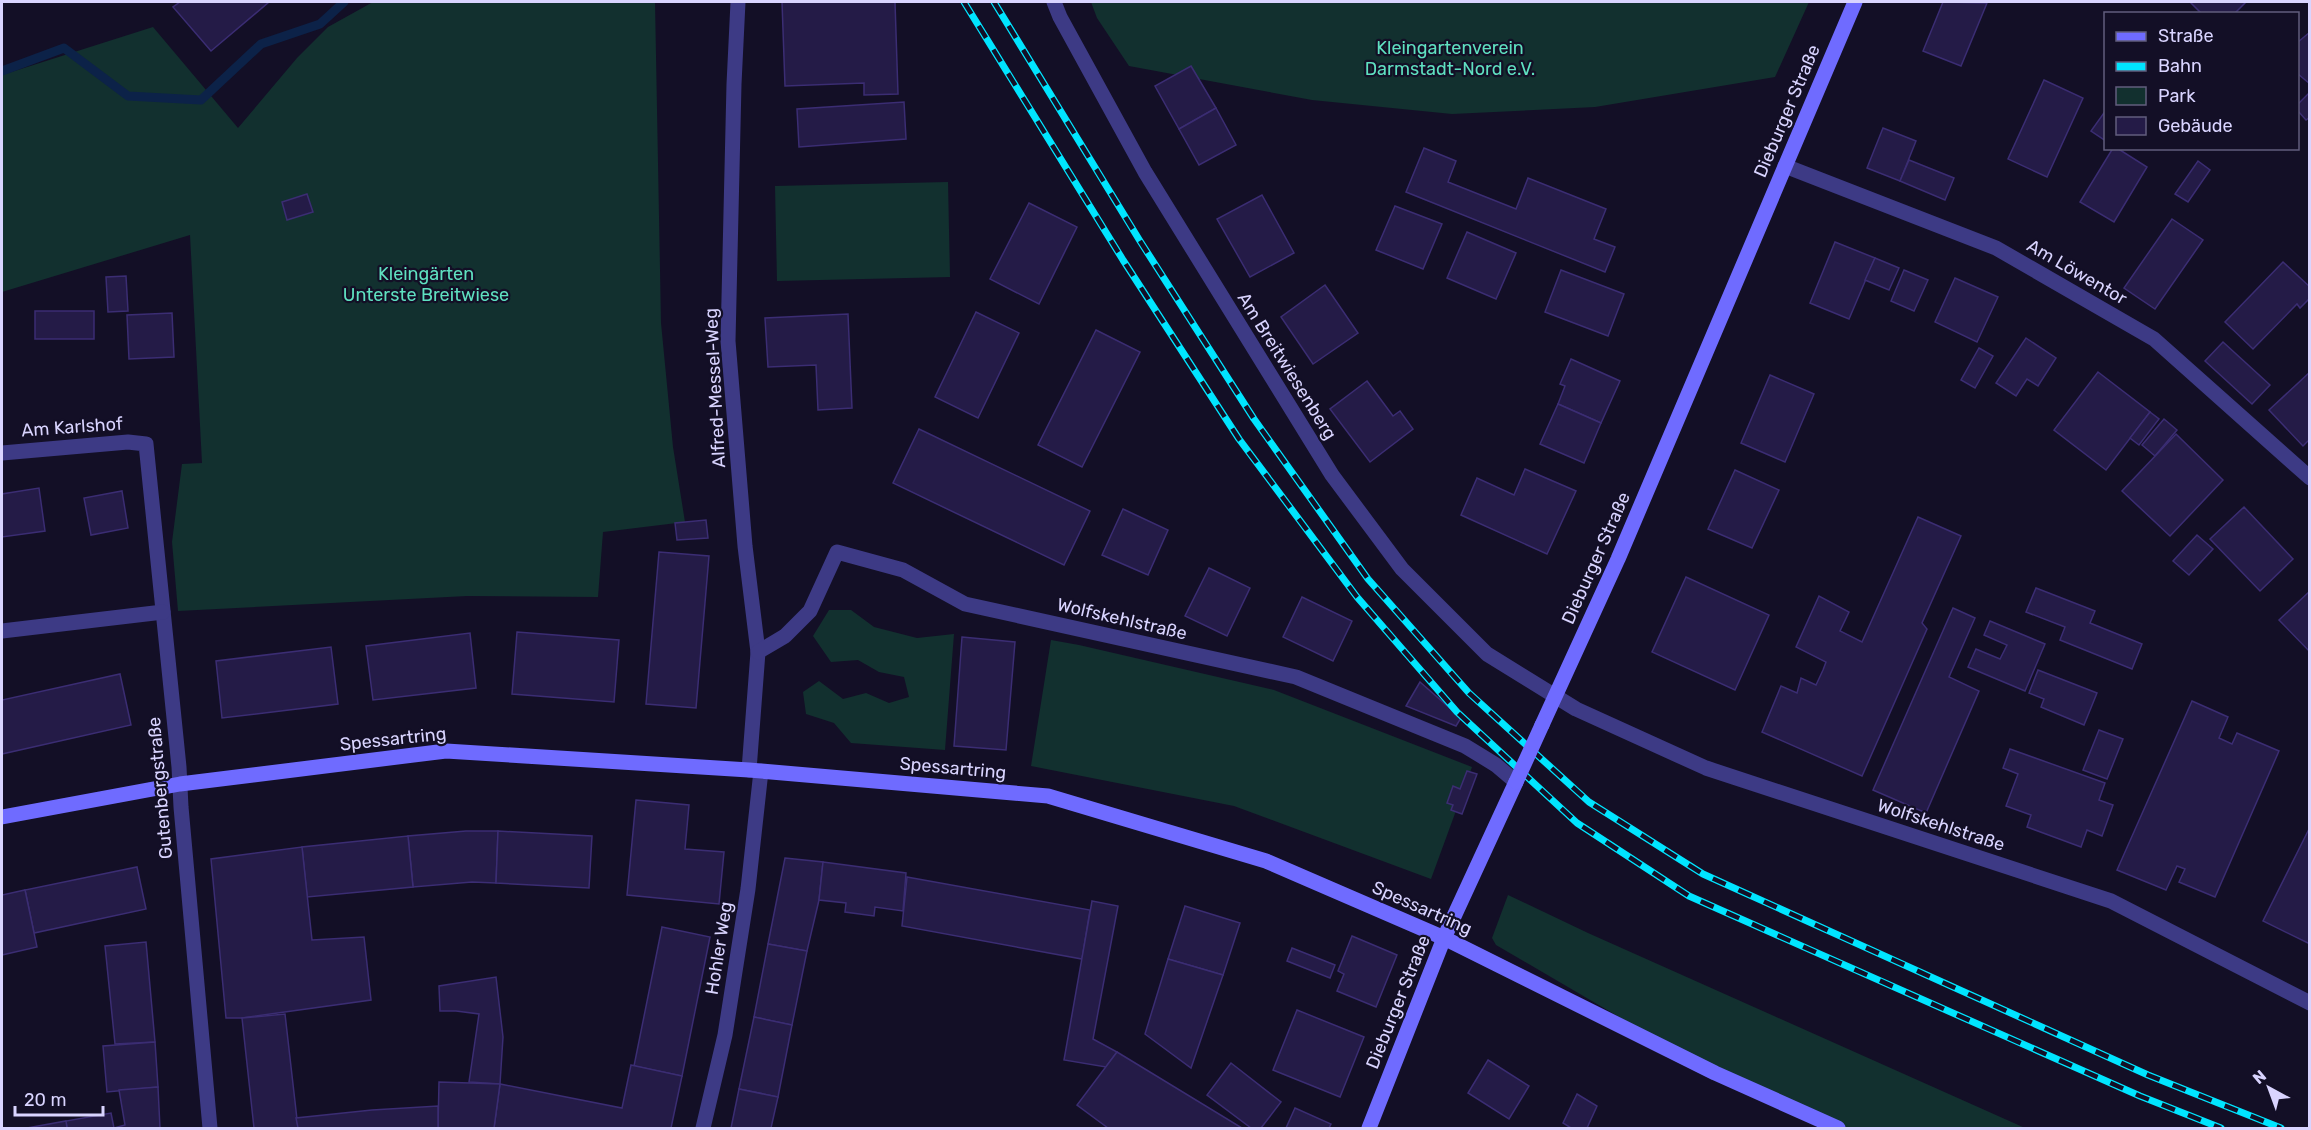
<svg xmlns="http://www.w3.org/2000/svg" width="2311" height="1130" font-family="Rubik,sans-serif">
<rect width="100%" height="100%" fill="#130f26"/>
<g fill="#12302f">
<polygon points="373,2 655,2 661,323 673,447 685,522 603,532 598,597 467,596 178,611 172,542 182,464 202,463 190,235 2,292 2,75 153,27 238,128 297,58 328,27"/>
<polygon points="1091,2 1809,2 1775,77 1595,107 1452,114 1312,100 1129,66 1097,18"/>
<polygon points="948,182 950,277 777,281 775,186"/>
<polygon points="829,610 851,610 874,627 917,638 954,634 945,750 851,743 834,723 806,714 803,692 819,681 843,699 866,693 889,703 909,697 904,677 879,672 858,660 831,662 813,636"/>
<polygon points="1051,640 1079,645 1274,690 1472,767 1431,879 1234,806 1031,766"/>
<polygon points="1508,895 1588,933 2025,1128 1838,1128 1715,1073 1496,945 1492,938"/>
</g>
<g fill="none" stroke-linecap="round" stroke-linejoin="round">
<polyline stroke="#0c2248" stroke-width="9" points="2,71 64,48 128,96 201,100 261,44 320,24 344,2"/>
</g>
<g fill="#241b47" stroke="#3b2d73" stroke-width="1.5">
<polygon points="180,2 269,2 211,51 173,7"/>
<polygon points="782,2 895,2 898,94 864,95 864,83 785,86"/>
<polygon points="1943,2 1987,3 1961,66 1923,51"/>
<polygon points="2190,2 2246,2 2234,14 2202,14"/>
<polygon points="2310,32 2310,84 2298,74 2298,42"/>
<polygon points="1191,66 1216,108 1179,129 1155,86"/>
<polygon points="2044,80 2083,98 2047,177 2008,159"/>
<polygon points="2310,92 2310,117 2306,120 2298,111 2298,104"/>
<polygon points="904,102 906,139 799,147 797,109"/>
<polygon points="1216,108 1236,145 1199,165 1179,129"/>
<polygon points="2106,110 2106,141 2091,131"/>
<polygon points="1883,128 1916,141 1900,181 1867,168"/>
<polygon points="1424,148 1456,161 1448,182 1516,209 1528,178 1606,209 1594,239 1615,247 1605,272 1406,192"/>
<polygon points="2113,148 2117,148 2147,167 2114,222 2080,202"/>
<polygon points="1909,160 1954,178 1945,200 1900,181"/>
<polygon points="2198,161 2210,170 2188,202 2175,194"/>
<polygon points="307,194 313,212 287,220 282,202"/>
<polygon points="1262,195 1294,253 1250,277 1217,219"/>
<polygon points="1029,203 1077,227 1039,304 990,279"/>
<polygon points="1395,206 1442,224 1423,269 1376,250"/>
<polygon points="2172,219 2203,240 2155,309 2124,288"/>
<polygon points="1467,232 1516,253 1496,299 1447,278"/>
<polygon points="1835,242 1875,258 1849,319 1810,303"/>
<polygon points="1875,258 1899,268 1889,290 1865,280"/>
<polygon points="2283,262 2310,287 2310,298 2300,308 2297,304 2253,349 2225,322"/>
<polygon points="1561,270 1624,294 1608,336 1545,312"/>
<polygon points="1904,270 1928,280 1914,311 1891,301"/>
<polygon points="126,276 128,311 108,312 106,277"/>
<polygon points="1955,278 1998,297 1977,342 1935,322"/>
<polygon points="1325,285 1358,333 1313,364 1281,317"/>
<rect x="35" y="311" width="59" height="28"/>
<polygon points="976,312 1019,333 978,418 935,397"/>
<polygon points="172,313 174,357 129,359 127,315"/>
<polygon points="848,314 852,408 818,410 816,365 768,367 765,318"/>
<polygon points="1096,330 1140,352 1082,467 1038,445"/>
<polygon points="2026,338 2056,358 2038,386 2027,379 2016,396 1996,383"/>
<polygon points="2223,342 2270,385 2252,404 2205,361"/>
<polygon points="1979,348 1993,356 1975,388 1961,380"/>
<polygon points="1571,359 1620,381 1601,423 1558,404 1565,386 1560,384"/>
<polygon points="2098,372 2150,412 2106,470 2054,430"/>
<polygon points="2310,372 2310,439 2303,446 2269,410"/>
<polygon points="1770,375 1814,394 1785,462 1741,443"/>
<polygon points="1367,381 1393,416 1400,411 1413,429 1370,462 1330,409"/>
<polygon points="1558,404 1601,423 1584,463 1540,444"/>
<polygon points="2150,412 2159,419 2139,445 2130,438"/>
<polygon points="2164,419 2177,430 2155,456 2142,445"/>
<polygon points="919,429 1090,511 1064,565 893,483"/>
<polygon points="2176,434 2223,480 2170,536 2122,491"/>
<polygon points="1525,469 1576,491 1547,554 1461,515 1477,478 1514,495"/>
<polygon points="1735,470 1779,490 1752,548 1708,529"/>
<polygon points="39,488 45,531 2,537 2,494"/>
<polygon points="122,491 128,528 91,535 84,498"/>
<polygon points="2244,507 2293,559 2260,591 2210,539"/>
<polygon points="1123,509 1168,530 1148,575 1102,555"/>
<polygon points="1918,517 1961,536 1922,623 1927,629 1862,776 1762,732 1781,686 1797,693 1801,678 1816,685 1823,670 1826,662 1796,647 1819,596 1849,612 1840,631 1862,642"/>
<polygon points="706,520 708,538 677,540 675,523"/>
<polygon points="2197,535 2213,549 2189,575 2173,561"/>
<polygon points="659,552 709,556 696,708 646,704"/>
<polygon points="1209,568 1250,588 1227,636 1185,616"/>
<polygon points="1686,577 1769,615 1735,690 1652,652"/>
<polygon points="2036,588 2095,611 2090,623 2142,644 2132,669 2060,640 2065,627 2026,612"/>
<polygon points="2310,591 2310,652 2279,620"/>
<polygon points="1302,597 1352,621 1333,661 1283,637"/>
<polygon points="1953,608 1975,618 1949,677 1979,691 1926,813 1873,790"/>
<polygon points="1990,621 2045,644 2025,691 1968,667 1976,649 2000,659 2007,645 1984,635"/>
<polygon points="517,632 619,640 614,702 512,694"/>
<polygon points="470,633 476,688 373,700 366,646"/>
<polygon points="962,637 1015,642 1006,750 954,746"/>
<polygon points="331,647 338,704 222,718 216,661"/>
<polygon points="2038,670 2097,693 2084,725 2041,707 2044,699 2029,693"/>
<polygon points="120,674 131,725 2,754 2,700"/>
<polygon points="1420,682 1461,718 1456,726 1406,706"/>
<polygon points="2192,701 2228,717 2219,738 2232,744 2237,733 2279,751 2215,897 2179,882 2185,869 2177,866 2166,890 2117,870"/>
<polygon points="2099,730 2123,739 2107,779 2083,770"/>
<polygon points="2010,749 2105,783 2099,800 2113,805 2102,836 2087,830 2081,847 2027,827 2031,815 2006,806 2018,774 2003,768"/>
<polygon points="1467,771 1477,774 1462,814 1451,810 1453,805 1447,803 1453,786 1460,789"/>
<polygon points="636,800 689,805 685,849 724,852 719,904 627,895"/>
<polygon points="2310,827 2310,944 2263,921"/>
<polygon points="466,831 498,831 496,883 472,882 413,887 408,836"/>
<polygon points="498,831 592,836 589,888 496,883"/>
<polygon points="408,836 413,887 307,897 302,847"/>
<polygon points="302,847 312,940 364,937 371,1000 242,1018 226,1018 211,859"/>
<polygon points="785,858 823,862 819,900 807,951 768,944"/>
<polygon points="823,862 906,873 903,911 875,907 874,916 845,912 846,903 819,900"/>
<polygon points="137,867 146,909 34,933 25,890"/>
<polygon points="907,877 1090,910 1082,959 902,926"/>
<polygon points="25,890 37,947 2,955 2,895"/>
<polygon points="1092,901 1118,906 1093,1039 1117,1052 1106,1067 1064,1060"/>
<polygon points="1185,906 1240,923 1223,975 1168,959"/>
<polygon points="662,927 710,937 682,1076 634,1066"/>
<polygon points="1352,936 1397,955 1376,1007 1337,991 1344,974 1338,971"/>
<polygon points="146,942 155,1042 115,1044 105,946"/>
<polygon points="768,944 807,951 792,1025 754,1017"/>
<polygon points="1292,948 1335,965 1330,978 1287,961"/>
<polygon points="1168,959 1223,975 1191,1068 1145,1034"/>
<polygon points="496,977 503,1037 500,1084 469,1082 479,1014 456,1011 440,1011 439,986"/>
<polygon points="1297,1010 1364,1037 1340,1097 1273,1070"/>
<polygon points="285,1014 298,1128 254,1128 242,1018"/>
<polygon points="754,1017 792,1025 778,1097 739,1089"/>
<polygon points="155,1042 158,1087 107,1092 103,1046"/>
<polygon points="1117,1052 1242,1128 1108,1128 1077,1105"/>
<polygon points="1488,1060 1529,1086 1509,1119 1468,1093"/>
<polygon points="1231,1063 1281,1102 1261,1128 1251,1128 1207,1095"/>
<polygon points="631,1065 682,1076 671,1128 494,1128 500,1084 622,1108"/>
<polygon points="439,1082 500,1084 494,1128 438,1128"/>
<polygon points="158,1087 160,1128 114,1128 125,1125 119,1090"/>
<polygon points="739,1089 778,1097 771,1128 731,1128"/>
<polygon points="1577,1094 1597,1106 1587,1128 1571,1128 1563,1123"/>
<polygon points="438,1106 438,1128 298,1128 296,1118 372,1110"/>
<polygon points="1295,1108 1331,1124 1329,1128 1286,1128"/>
<polygon points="111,1113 114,1128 67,1128 66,1121"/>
<polygon points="66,1121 67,1128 27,1128"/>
</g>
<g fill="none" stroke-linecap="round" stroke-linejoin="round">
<g stroke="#3d3a85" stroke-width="15">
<polyline points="738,2 734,84 728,341 745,546 758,652 749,770"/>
<polyline points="1054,2 1060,17 1145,172 1332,475 1402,569 1487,654 1576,709 1706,768 2111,901 2310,1003"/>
<polyline points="1785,166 1996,248 2154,339 2310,478"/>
<polyline points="2,453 128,442 146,444 179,767 181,807 210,1128"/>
<polyline points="2,631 163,612"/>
<polyline points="758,652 785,636 810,611 837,552 903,570 965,604 1296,677 1465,746 1496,765 1516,782"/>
<polyline points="703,1128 725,1035 748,889 761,771"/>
</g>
<g stroke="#6f6bff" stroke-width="15">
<polyline points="1542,725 1618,559 1855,2"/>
<polyline points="2,817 180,784 446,751 749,770 1048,796 1266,861 1444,938 1715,1073 1838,1128"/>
<polyline points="1369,1128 1444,938 1516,782"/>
</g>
<g stroke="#00e5ff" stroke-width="7">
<g id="rail">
<polyline points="964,2 1123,260 1239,439 1357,597 1457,712 1577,823 1689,896 2140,1096 2221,1128"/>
<polyline points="994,2 1140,241 1254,419 1368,579 1469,693 1589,802 1703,874 2148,1075 2281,1128"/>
</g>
</g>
<use href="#rail" stroke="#130f26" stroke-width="4.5" stroke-dasharray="14" stroke-linecap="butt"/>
<polyline stroke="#6f6bff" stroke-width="15" points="1516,782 1542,725"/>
</g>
<g text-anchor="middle" stroke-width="4.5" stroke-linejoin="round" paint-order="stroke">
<g font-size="18" fill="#5fe0c0" stroke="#130f26">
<text x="1450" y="54">Kleingartenverein<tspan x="1450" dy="21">Darmstadt-Nord e.V.</tspan></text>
<text x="426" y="280">Kleingärten<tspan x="426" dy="21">Unterste Breitwiese</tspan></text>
</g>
<g font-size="18" fill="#d9d4ff" stroke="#130f26">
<text transform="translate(1787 111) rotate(-67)" y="6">Dieburger Straße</text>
<text transform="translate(2077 272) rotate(30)" y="6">Am Löwentor</text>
<text transform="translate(1287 366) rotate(58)" y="6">Am Breitwiesenberg</text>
<text transform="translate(715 388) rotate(-93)" y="6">Alfred-Messel-Weg</text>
<text transform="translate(72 427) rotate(-4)" y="6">Am Karlshof</text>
<text transform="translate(1596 558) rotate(-66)" y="6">Dieburger Straße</text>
<text transform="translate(1122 619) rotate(13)" y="6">Wolfskehlstraße</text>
<text transform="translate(393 739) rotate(-6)" y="6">Spessartring</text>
<text transform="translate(953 768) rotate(5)" y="6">Spessartring</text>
<text transform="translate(160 788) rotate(-95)" y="6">Gutenbergstraße</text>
<text transform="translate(1941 825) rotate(18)" y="6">Wolfskehlstraße</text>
<text transform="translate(1422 908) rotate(24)" y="6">Spessartring</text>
<text transform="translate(719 948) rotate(-81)" y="6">Hohler Weg</text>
<text transform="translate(1398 1002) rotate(-68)" y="6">Dieburger Straße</text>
</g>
</g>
<rect width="2311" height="1130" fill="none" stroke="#d9d4ff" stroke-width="6"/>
<rect x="2104" y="12" width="195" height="138" fill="#130f26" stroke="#625e7d" stroke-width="1.5"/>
<rect x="2116" y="32" width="30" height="9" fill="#6f6bff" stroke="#625e7d" stroke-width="1.5"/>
<text x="2158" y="42" font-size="18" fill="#d9d4ff">Straße</text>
<rect x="2116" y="62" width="30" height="9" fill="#00e5ff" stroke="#625e7d" stroke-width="1.5"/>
<text x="2158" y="72" font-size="18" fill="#d9d4ff">Bahn</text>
<rect x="2116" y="87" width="30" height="18" fill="#12302f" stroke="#625e7d" stroke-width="1.5"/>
<text x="2158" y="102" font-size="18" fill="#d9d4ff">Park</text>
<rect x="2116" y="117" width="30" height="18" fill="#241b47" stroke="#625e7d" stroke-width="1.5"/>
<text x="2158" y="132" font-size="18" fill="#d9d4ff">Gebäude</text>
<g transform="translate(2269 1088) rotate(319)" stroke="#130f26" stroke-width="4.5" paint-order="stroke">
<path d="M0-4.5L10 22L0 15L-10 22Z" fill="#d9d4ff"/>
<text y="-9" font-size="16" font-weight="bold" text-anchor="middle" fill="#d9d4ff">N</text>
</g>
<path d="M15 1106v9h88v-9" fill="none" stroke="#d9d4ff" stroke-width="3"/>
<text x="24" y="1106" font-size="18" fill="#d9d4ff" stroke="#130f26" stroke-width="4.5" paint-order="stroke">20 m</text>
</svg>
